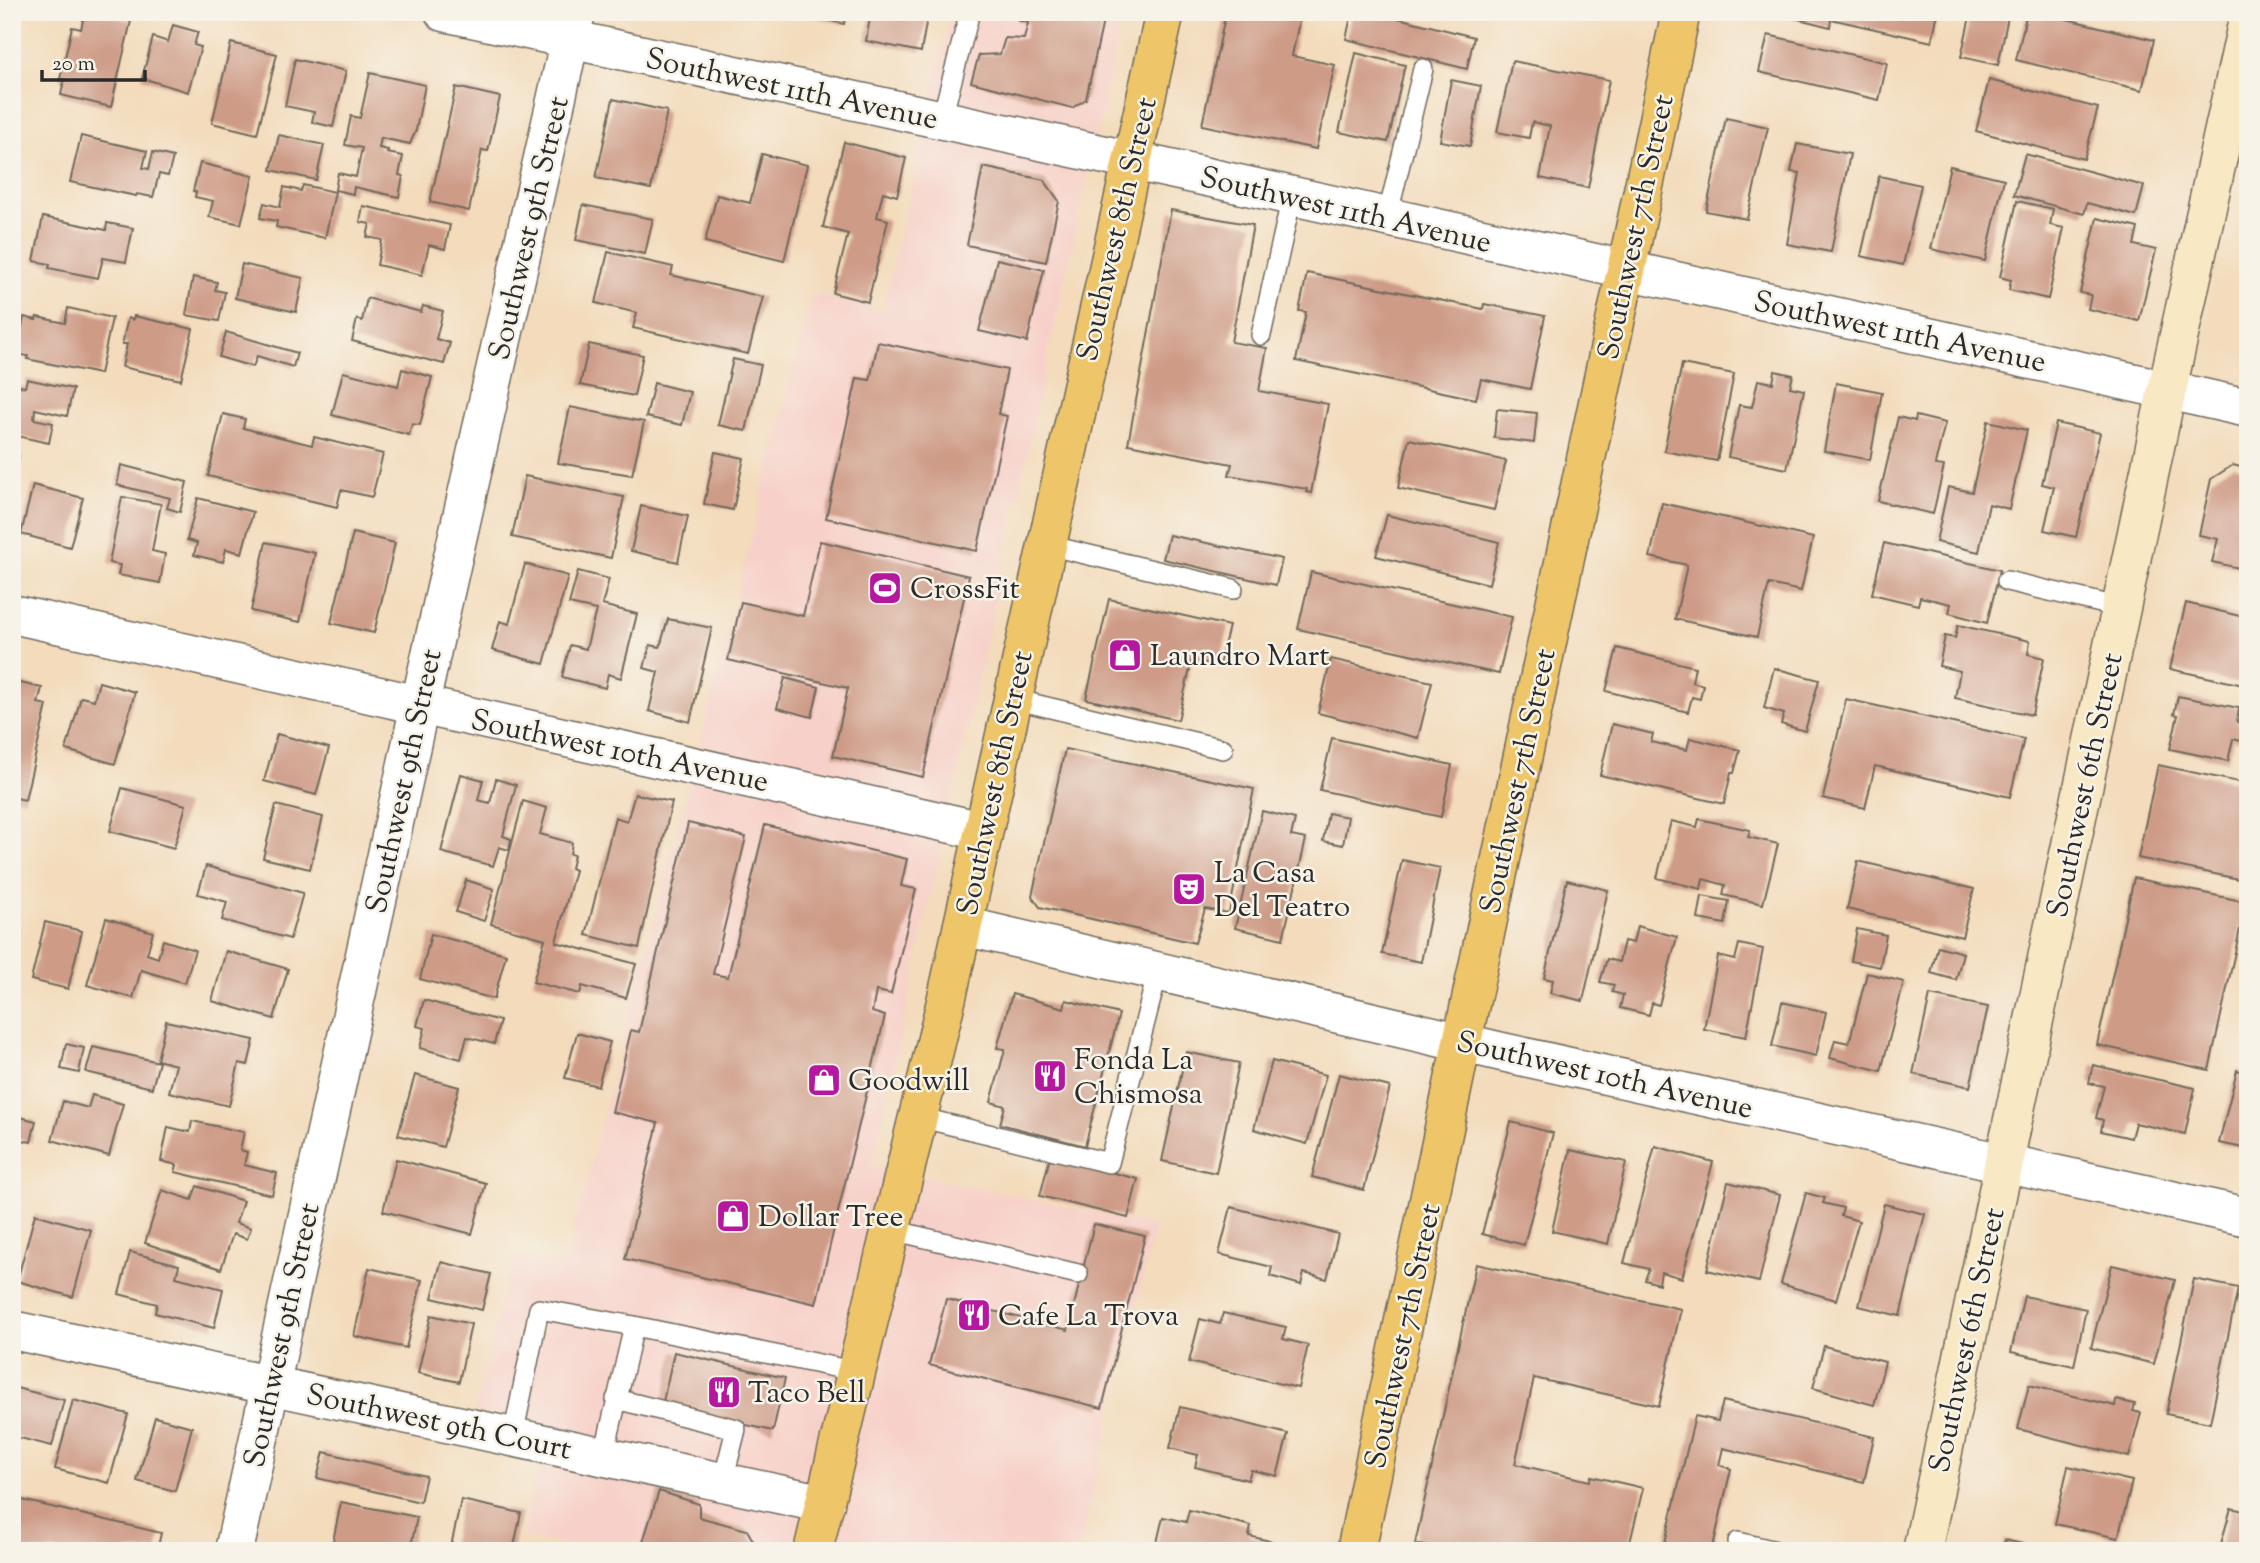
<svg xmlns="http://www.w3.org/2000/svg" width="2260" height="1563" font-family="'Sorts Mill Goudy',serif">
<rect width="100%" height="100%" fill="#f7f3e8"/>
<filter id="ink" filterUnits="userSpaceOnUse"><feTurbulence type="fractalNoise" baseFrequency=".0143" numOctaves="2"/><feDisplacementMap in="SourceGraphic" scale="14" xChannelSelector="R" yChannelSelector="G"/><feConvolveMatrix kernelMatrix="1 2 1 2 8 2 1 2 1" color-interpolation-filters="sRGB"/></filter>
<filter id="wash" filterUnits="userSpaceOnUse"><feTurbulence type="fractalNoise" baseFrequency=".00686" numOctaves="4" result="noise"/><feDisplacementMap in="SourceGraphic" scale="28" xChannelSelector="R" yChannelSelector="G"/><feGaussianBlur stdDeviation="1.57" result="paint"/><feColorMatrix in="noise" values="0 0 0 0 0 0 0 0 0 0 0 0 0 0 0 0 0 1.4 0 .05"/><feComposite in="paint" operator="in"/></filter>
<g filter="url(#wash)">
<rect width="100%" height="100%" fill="#f3dbbb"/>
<polygon fill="#f7d1c9" points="951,12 1123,12 872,1165 1155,1226 1079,1551 598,1551 523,1536 547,1426 473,1414 513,1254 565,1264 700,744 812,294 883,308"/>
<g id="blocks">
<g fill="#ce9b87">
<polygon points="85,12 95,12 131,21 111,107 61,95 64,80 60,79 72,27 81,29"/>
<polygon points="794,12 846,12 844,24"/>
<polygon points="871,12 928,12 921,52 866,41"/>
<polygon points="1019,12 1105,12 1086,99 1072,108 971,82 979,55 1000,54 1005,38 1024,39 1028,23 1017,20"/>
<polygon points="1226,12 1301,12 1292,56 1335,65 1316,149 1202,125"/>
<polygon points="1352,12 1374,12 1474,37 1467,69 1346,39"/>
<polygon points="1771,12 1938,12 1932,42 1831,19 1830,27"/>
<polygon points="1971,12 2009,12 1998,65 1961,57"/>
<polygon points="2027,12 2037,12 2154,40 2142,90 2016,60"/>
<polygon points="173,25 198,32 194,45 201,47 188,92 142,78 153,37 168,42"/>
<polygon points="1768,35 1887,63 1879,100 1759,72"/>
<polygon points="231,43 277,54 257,134 212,123"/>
<polygon points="1356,53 1405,65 1388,142 1339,132"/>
<polygon points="295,59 346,71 333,127 312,122 314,112 285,106"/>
<polygon points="1512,61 1609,80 1588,188 1540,178 1550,126 1532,122 1529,138 1497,132"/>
<polygon points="370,73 425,85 416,130 410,144 381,138 379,148 388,150 387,153 403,156 399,175 403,176 399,197 354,187 353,194 335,190 338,173 356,177 362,148 345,145 351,116 360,118"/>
<polygon points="1451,80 1481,86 1470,146 1440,141"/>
<polygon points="1989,80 2098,108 2084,159 1976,131"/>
<polygon points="456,87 500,97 488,151 482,150 469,211 430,202"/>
<polygon points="613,99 667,111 651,189 596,178"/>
<polygon points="1726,118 1768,127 1747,219 1706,211"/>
<polygon points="279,135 324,145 316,180 271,170"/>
<polygon points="81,136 147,151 143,168 149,169 153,152 173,157 168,176 159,174 153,197 137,194 136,196 70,182"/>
<polygon points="844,142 906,158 897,196 883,192 877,217 888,220 868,302 833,293 848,234 823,227"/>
<polygon points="1797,144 1850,154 1831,252 1787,244 1800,173 1791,172"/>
<polygon points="762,154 807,165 784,261 705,242 717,195 750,203"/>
<polygon points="2025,154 2144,186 2136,216 2087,203 2084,214 2014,195"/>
<polygon points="200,163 253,176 241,224 209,217 213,201 195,197 196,192 193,191"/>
<polygon points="1950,166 2004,179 1985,261 1931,249"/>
<polygon points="983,167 1044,180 1059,201 1046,262 967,245"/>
<polygon points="1879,176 1921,185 1903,265 1861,256"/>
<polygon points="303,185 335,192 325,238 276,227 277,221 260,218 264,203 280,207 284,187 301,191"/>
<polygon points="2017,201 2053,209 2050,225 2064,228 2048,299 2009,290 2011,280 2000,277"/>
<polygon points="583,205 653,219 645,254 576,240"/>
<polygon points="363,206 450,225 445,249 429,245 422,275 377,265 382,240 367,237 370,224 360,222"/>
<polygon points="1171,210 1253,225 1231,342 1267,348 1259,391 1328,404 1311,493 1306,492 1307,489 1229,475 1232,464 1128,444"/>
<polygon points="43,217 106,230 107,223 133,228 126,262 103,258 98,278 49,268 50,264 34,261"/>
<polygon points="2097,218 2138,228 2134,245 2156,250 2139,321 2088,309 2091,295 2080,293"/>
<polygon points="608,252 673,267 671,275 763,297 748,354 633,328 637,313 596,303"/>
<polygon points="997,259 1044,270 1027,342 979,331"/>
<polygon points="242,264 303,278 296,312 235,298"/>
<polygon points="1307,273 1483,309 1484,304 1545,316 1530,389 1481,379 1476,399 1296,361 1306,312 1299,311"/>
<polygon points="193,277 217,282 215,290 225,292 219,321 186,315"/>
<polygon points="367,298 421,312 423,306 443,311 436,339 450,343 444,364 352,341 357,319 362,321"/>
<polygon points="68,308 112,318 100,374 27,359 28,356 16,354 24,317 36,320 37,317 65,323"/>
<polygon points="134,316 193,329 181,380 122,367 127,344 122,344 128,318 133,320"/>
<polygon points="226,332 297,353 293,367 257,356 253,367 219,357"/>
<polygon points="878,342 1007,370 998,414 1007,416 977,551 826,518 857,378 870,380"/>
<polygon points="589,344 643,355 634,396 580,385"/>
<polygon points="733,359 761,365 746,431 718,425"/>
<polygon points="1682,364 1734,374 1717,461 1664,451"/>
<polygon points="402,369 432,377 420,425 412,424 409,435 332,415 343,372 398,386"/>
<polygon points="1775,371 1793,375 1790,387 1804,390 1787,469 1728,457 1739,405 1752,407 1758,380 1773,383"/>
<polygon points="27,379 73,389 67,416 35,409 34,419 53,423 49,443 12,435 12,384 25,387"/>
<polygon points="654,383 690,392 682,425 646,417"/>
<polygon points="1836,383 1882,392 1870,460 1824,451"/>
<polygon points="570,407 644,422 632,475 558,463"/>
<polygon points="1497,409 1537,413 1534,443 1494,438"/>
<polygon points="223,414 245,419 243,428 312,445 314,437 383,454 372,497 341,490 337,507 208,476"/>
<polygon points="1916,416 1945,423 1935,465 1944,466 1933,514 1878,501 1898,417 1915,421"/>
<polygon points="1988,421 2027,430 2009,509 1989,504 1979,552 1936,542 1948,487 1972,492"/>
<polygon points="2056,423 2100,433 2076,537 2044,530 2054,487 2042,484"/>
<polygon points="1409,439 1506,461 1494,510 1398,488"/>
<polygon points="715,452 744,458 733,510 704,504"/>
<polygon points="12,454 19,456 13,479 12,479"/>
<polygon points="121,465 187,482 180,512 167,508 170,498 117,485"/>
<polygon points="2233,465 2248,469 2248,570 2212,562 2218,539 2199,535 2211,479"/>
<polygon points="525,476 624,497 611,558 512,537"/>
<polygon points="33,485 83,498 70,547 21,534"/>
<polygon points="122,497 161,504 152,551 165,554 160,583 118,575 120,565 109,563"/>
<polygon points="198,498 253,512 242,553 226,549 223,562 194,555 197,543 187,540"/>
<polygon points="1662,503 1813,538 1801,591 1769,584 1757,637 1675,619 1687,565 1650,557"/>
<polygon points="641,506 688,516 678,562 631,551"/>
<polygon points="1387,515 1499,542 1489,584 1376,556"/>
<polygon points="353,533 395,543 374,633 331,623"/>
<polygon points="1169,535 1282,559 1276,585 1163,559"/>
<polygon points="820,541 969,576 923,777 833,756 848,688 728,660 741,602 803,616"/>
<polygon points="266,542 315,553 300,622 251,611"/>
<polygon points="1884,543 2000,570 1987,623 1949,613 1951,604 1920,597 1918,605 1872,594"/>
<polygon points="525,564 568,576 544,664 492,650 500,621 509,624"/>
<polygon points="578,571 609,579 602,605 637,614 621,678 608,674 605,688 562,677 570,645 586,649 596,610 569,604"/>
<polygon points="1311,572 1512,617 1499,674 1298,629"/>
<polygon points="1109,599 1229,626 1219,666 1192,660 1178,720 1086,699"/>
<polygon points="2186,603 2248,618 2248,686 2170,669"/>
<polygon points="668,619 712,628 690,722 649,711 658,672 644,668 650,645 660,647"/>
<polygon points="1958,625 2030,641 2028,654 2044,658 2032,715 1955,698 1960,671 1939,666 1945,636 1955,638"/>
<polygon points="1617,648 1695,667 1692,682 1703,685 1700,699 1692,697 1688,712 1606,691"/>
<polygon points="1331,659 1432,682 1418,738 1318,713"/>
<polygon points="1774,668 1819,680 1805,731 1781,724 1784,714 1764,708"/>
<polygon points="785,678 819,687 812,717 777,708"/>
<polygon points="12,681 42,688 38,703 47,705 25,800 12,797"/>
<polygon points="99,682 135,692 115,764 66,750 81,697 94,700"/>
<polygon points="2178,696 2239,708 2237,722 2248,725 2246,742 2233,739 2228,761 2170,749 2178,715 2174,714"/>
<polygon points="1846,699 2024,739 2010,797 1875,766 1865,808 1823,798"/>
<polygon points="1612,724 1653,734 1651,742 1687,750 1690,738 1740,750 1734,773 1731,773 1724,804 1600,775"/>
<polygon points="277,734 329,748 316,795 264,781"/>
<polygon points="1332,738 1452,765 1441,817 1320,790"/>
<polygon points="1065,749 1254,789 1229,913 1205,909 1195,943 1040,907 1032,896"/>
<polygon points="2158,765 2248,784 2248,881 2138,858"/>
<polygon points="461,774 483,780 478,800 490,803 496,779 516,785 503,836 511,839 509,850 499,847 493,866 441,852"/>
<polygon points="122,788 186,805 174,848 110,831"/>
<polygon points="635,794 672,802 639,948 586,935 615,817 627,821"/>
<polygon points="523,801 547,808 540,834 572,843 570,854 574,855 571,868 575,870 556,942 636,964 626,998 582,986 580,994 533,982 545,939 491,924"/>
<polygon points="276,805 323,817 310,869 263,858"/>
<polygon points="1262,811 1295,819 1291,836 1306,839 1283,939 1235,928"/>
<polygon points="1328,813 1348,817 1343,845 1323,841"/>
<polygon points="1699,819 1750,830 1748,837 1778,844 1763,904 1723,895 1725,885 1703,879 1701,889 1657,878 1671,821 1697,827"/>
<polygon points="688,823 746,837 713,974 728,977 765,825 907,859 901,886 916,889 891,994 876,991 872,1012 885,1016 816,1304 625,1259 658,1123 612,1112 631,1030 639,1032"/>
<polygon points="1402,860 1440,868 1421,962 1382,954"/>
<polygon points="1858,861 1974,889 1962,937 1847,909"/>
<polygon points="206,866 303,893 290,939 222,920 227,902 198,894"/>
<polygon points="2134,878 2246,902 2209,1070 2097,1045"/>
<polygon points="466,880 494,889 484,921 456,912"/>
<polygon points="1567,880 1608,890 1583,1001 1550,993 1553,980 1544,978"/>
<polygon points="1702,896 1729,901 1725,924 1698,919"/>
<polygon points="106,918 153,932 147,954 158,958 163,940 195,950 185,983 141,970 133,998 87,985"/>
<polygon points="45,922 82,931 68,989 31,980"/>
<polygon points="1637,926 1677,937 1659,1005 1652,1003 1649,1015 1620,1008 1623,995 1612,992 1614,985 1600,982 1607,959 1619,962 1624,941 1633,943"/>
<polygon points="1857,929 1886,935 1880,967 1851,961"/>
<polygon points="431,934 506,954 494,999 420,979"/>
<polygon points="1739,944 1763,949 1746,1037 1704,1029 1718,956 1735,960"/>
<polygon points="1938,946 1963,953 1956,980 1931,973"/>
<polygon points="226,951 288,969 274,1019 212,1001"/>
<polygon points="1867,973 1904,982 1881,1071 1830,1058 1835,1040 1849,1043"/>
<polygon points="1012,994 1064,1008 1066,1000 1119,1014 1085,1146 1000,1124 1005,1106 991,1102 1005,1049 997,1048"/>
<polygon points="1930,995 1988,1007 1970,1087 1913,1074"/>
<polygon points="424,1000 500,1021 494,1044 467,1037 461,1059 420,1048 425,1028 417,1026"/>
<polygon points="1782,1002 1826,1012 1816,1056 1772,1046"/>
<polygon points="166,1021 254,1040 248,1065 239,1063 229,1106 169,1092 176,1065 157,1060"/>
<polygon points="577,1033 610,1042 598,1086 565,1078"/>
<polygon points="66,1044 84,1048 79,1073 61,1069"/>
<polygon points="93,1047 159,1062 152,1088 86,1072"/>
<polygon points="1186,1052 1239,1063 1216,1173 1162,1161"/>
<polygon points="1272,1061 1326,1075 1307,1144 1254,1129"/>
<polygon points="2093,1065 2195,1088 2185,1134 2135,1123 2131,1138 2101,1131 2103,1120 2096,1118 2104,1086 2089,1083"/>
<polygon points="2237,1070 2248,1073 2248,1149 2219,1143"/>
<polygon points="1339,1074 1390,1087 1364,1190 1312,1177"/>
<polygon points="415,1075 459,1087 443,1147 398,1135"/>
<polygon points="92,1095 123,1104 109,1156 52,1140 63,1101 88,1108"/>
<polygon points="12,1115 36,1121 31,1142 12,1138"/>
<polygon points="192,1121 244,1132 240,1150 247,1152 244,1165 277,1173 272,1195 175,1172 177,1165 161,1161 168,1127 190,1132"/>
<polygon points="1511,1122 1553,1133 1524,1245 1482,1234"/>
<polygon points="1655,1146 1713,1162 1682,1278 1661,1272 1659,1284 1645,1280 1649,1269 1624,1263"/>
<polygon points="1570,1150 1626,1162 1608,1244 1552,1231"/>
<polygon points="1050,1157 1138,1179 1128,1218 1040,1196"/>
<polygon points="396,1159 486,1183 472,1234 383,1211"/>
<polygon points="1728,1182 1780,1195 1759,1282 1707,1270"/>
<polygon points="197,1186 243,1201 236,1223 251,1228 247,1239 233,1234 221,1269 145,1243 162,1190 192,1200"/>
<polygon points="1806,1193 1825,1198 1823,1203 1843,1208 1841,1216 1859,1221 1836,1300 1781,1284"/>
<polygon points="1884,1204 1925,1214 1900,1316 1859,1306"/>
<polygon points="1231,1207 1338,1234 1327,1279 1304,1273 1301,1285 1270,1276 1272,1267 1219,1254"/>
<polygon points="35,1214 91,1230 73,1297 17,1281"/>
<polygon points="1094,1224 1145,1236 1102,1408 929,1365 946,1299 1068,1330"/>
<polygon points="130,1252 179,1265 176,1277 223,1289 214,1328 155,1313 157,1304 119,1294"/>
<polygon points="441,1262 491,1274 482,1310 432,1298"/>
<polygon points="1476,1264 1681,1309 1659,1406 1534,1378 1515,1464 1590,1481 1591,1476 1643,1488 1628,1551 1475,1551 1464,1548 1463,1551 1448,1551 1415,1544"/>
<polygon points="2112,1265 2175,1280 2154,1364 2091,1348"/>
<polygon points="369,1268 422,1280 406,1348 354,1336"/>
<polygon points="2194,1279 2238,1288 2210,1423 2166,1414"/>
<polygon points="2024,1296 2086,1309 2074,1366 2011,1352"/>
<polygon points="1223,1313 1286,1327 1283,1339 1308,1345 1298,1388 1189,1362 1200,1319 1220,1324"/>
<polygon points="431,1315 471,1324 459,1382 418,1373"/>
<polygon points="1824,1346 1885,1362 1874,1405 1813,1388"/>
<polygon points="674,1352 785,1378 773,1431 662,1406"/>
<polygon points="2029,1385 2115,1406 2116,1400 2135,1404 2133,1411 2141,1413 2129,1457 2018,1429"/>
<polygon points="12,1387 64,1400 52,1446 12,1436"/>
<polygon points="73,1400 128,1414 109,1483 55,1469"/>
<polygon points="1723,1401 1874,1437 1864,1482 1723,1448 1719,1465 1731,1469 1712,1551 1663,1551 1695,1416 1718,1421"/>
<polygon points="1180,1407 1288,1434 1277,1476 1251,1470 1248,1480 1195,1467 1198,1455 1170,1448"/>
<polygon points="155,1417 192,1427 175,1491 137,1481"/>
<polygon points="324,1452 426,1476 420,1502 317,1478"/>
<polygon points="2068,1466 2132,1481 2118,1538 2055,1524"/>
<polygon points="659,1491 699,1504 699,1517 747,1530 759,1551 640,1551"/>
<polygon points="18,1499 161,1533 157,1551 12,1551 12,1522"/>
<polygon points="461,1500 521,1513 513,1551 450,1551"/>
<polygon points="341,1502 417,1517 410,1551 331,1551"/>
<polygon points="2231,1508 2248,1512 2248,1551 2219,1551"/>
<polygon points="1189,1510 1251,1526 1249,1536 1274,1542 1272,1551 1155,1551 1163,1517 1186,1522"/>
<polygon points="2005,1540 2048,1550 2047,1551 2002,1551"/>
</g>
</g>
</g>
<g filter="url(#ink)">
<use href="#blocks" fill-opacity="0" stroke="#71695d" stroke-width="2"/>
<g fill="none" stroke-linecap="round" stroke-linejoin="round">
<g stroke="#71695d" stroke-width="22">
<g id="lane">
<polyline points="941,121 970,12"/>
<polyline points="1387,218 1423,69"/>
<polyline points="1261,335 1292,196"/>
<polyline points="1047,545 1233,589"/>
<polyline points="2007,581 2122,608"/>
<polyline points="1013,699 1223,749"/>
<polyline points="918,1117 1109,1163 1158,971"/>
<polyline points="892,1230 1078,1274"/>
<polyline points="616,1399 736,1429 723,1481"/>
<polyline points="513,1436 539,1309 634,1326"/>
<polyline points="604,1455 634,1326 858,1372"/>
<polyline points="1738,1542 1776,1551"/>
</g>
</g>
<g stroke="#71695d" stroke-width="41">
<g id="street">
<polyline points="444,12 1207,177 2248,408"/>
<polyline points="12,614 983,831"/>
<polyline points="963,926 1502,1052 2248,1217"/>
<polyline points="12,1330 825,1504"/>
<polyline points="234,1551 432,650 576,12"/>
</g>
</g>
<g stroke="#71695d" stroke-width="41">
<polyline id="secondary" points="1922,1551 2167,390 2248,20"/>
</g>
<g stroke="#71695d" stroke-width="41">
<g id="primary">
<polyline points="813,1551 947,997 1165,12"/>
<polyline points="1356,1551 1462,1042 1681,12"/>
</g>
</g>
<use href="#lane" stroke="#fff" stroke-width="19"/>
<use href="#street" stroke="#fff" stroke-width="38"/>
<use href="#secondary" stroke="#f8e8c3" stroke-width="38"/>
<use href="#primary" stroke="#eec569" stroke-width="38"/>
</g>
</g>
<defs>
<g id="stadium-square" transform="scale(1.75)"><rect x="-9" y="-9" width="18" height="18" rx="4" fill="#b5179e" stroke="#f7f3e8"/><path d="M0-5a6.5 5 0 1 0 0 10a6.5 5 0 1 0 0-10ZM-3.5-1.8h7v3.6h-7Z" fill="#fff"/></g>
<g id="shop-square" transform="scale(1.75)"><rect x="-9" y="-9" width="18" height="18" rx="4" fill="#b5179e" stroke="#f7f3e8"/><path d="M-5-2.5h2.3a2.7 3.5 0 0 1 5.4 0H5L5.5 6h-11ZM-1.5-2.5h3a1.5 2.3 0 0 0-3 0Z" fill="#fff"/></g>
<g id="theatre-square" transform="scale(1.75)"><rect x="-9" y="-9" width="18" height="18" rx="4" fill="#b5179e" stroke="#f7f3e8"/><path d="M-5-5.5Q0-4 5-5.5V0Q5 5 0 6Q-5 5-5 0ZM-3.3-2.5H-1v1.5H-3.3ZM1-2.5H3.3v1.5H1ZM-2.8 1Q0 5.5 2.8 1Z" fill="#fff"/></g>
<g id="restaurant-square" transform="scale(1.75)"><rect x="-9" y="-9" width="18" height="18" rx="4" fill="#b5179e" stroke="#f7f3e8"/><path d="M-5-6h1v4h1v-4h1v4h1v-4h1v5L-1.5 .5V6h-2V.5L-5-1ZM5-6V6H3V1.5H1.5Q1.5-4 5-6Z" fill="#fff"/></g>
</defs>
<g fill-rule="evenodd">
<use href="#stadium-square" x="885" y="588"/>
<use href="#shop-square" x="1125" y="655"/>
<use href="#theatre-square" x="1189" y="889"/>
<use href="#restaurant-square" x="1050" y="1076"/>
<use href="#shop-square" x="824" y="1080"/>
<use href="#shop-square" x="733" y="1216"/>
<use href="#restaurant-square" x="974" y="1315"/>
<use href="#restaurant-square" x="724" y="1392"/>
</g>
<g text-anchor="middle" stroke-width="5" stroke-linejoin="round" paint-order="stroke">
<g font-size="30" fill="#2b2b2b" stroke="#f7f3e8">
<text transform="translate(792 88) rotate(12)" y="10">Southwest 11th Avenue</text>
<text transform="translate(1346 209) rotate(13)" y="10">Southwest 11th Avenue</text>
<text transform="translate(1635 227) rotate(-78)" y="10">Southwest 7th Street</text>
<text transform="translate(528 228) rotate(-77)" y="10">Southwest 9th Street</text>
<text transform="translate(1116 229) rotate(-77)" y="10">Southwest 8th Street</text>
<text transform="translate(1900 331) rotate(12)" y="10">Southwest 11th Avenue</text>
<text transform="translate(620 750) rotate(12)" y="10">Southwest 10th Avenue</text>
<text transform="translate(403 781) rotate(-78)" y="10">Southwest 9th Street</text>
<text transform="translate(1517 781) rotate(-78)" y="10">Southwest 7th Street</text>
<text transform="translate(994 783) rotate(-78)" y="10">Southwest 8th Street</text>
<text transform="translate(2084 785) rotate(-78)" y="10">Southwest 6th Street</text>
<text transform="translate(1605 1074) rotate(13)" y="10">Southwest 10th Avenue</text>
<text transform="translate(281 1335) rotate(-78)" y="10">Southwest 9th Street</text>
<text transform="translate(1402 1336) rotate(-78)" y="10">Southwest 7th Street</text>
<text transform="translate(1966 1340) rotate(-78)" y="10">Southwest 6th Street</text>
<text transform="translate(439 1421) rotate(12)" y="10">Southwest 9th Court</text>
</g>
<g font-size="30" fill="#2b2b2b" stroke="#f7f3e8" text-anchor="start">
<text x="910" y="598">CrossFit</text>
<text x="1150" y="665">Laundro Mart</text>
<text x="1214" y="882">La Casa<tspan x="1214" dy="34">Del Teatro</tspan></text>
<text x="1074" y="1069">Fonda La<tspan x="1074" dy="34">Chismosa</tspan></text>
<text x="848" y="1090">Goodwill</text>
<text x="758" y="1226">Dollar Tree</text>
<text x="998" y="1325">Cafe La Trova</text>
<text x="748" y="1402">Taco Bell</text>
</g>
</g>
<rect width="2260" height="1563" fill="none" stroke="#f7f3e8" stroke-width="42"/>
<path d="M42 70v10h103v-10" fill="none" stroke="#2b2b2b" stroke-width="3.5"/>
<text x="52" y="70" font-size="21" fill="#2b2b2b" stroke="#f7f3e8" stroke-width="5" paint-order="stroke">20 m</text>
</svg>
